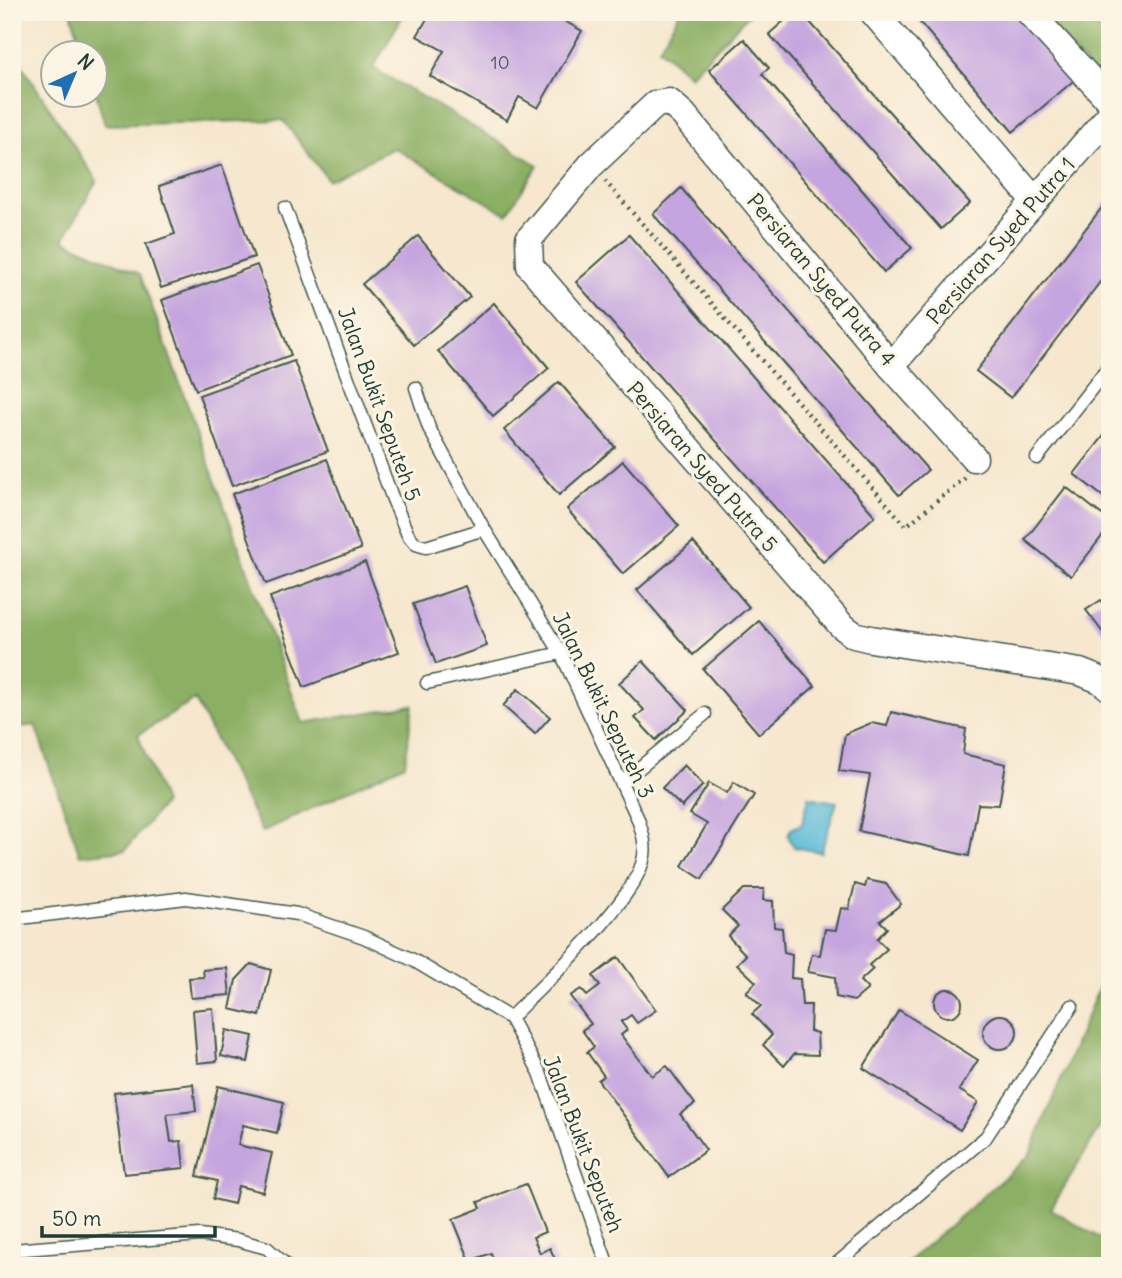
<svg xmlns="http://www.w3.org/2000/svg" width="1122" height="1278" font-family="Delius,sans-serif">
<rect width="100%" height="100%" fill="#fcf5e5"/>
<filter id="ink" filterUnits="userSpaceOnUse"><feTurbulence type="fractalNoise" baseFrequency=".0143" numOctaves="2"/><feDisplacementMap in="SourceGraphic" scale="14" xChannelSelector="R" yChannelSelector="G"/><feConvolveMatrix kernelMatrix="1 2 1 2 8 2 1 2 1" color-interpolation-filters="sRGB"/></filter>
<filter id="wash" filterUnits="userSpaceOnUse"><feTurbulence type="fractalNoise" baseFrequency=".00686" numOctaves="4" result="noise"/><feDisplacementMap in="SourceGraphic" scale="28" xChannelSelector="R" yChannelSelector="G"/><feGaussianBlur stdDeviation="1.57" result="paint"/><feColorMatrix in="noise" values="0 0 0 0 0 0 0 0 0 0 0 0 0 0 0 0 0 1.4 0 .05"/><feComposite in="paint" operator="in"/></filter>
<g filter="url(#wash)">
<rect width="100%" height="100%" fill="#f6e7ce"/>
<g fill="#8baf64" stroke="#55764c" stroke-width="2">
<polygon points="71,12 405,12 373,68 538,165 507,214 394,148 328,180 283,120 105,125 95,90 94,52 83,52"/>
<polygon points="680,12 751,12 690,76 659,48"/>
<polygon points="1036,12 1110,12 1110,80 1087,106 1086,64"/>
<polygon points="12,50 97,181 63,240 140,274 303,723 413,705 405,764 262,832 195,700 138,735 164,803 125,850 80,855 35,725 12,728"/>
<polygon points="1101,982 1110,1023 1110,1110 1051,1209 1110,1244 1110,1266 903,1266 1029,1156"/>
</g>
<polygon fill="#59b9d8" stroke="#3c7b86" stroke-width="2" points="809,797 837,802 821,852 794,847 788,836 791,829 802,824"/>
<g id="blocks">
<g fill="#c5a5df">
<polygon points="431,12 563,12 559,18 582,31 538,108 519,97 507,120 430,76 444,51 417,36"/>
<polygon points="794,12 801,12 970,203 941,229 769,34"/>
<polygon points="911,12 1022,12 1078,77 1013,132"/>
<polygon points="744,39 769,68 762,74 912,248 884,272 709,70"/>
<polygon points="222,165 254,257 161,288 146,244 175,234 159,186"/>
<polygon points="681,188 928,470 899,495 653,214"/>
<polygon points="1110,197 1110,269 1011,398 976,371"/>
<polygon points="629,235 875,516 823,562 576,282"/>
<polygon points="418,236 470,297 414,345 362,284"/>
<polygon points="257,265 291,355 196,390 162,300"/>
<polygon points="494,303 549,368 493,416 438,351"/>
<polygon points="294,361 328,451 232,486 199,395"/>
<polygon points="559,382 615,447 559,495 504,430"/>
<polygon points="1110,428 1110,502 1074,474"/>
<polygon points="327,459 361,549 266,584 232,494"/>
<polygon points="623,461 679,526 623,574 567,509"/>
<polygon points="1066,487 1110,521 1110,526 1071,576 1025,540"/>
<polygon points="693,542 749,607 693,655 637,590"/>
<polygon points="365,562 399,652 304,687 270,597"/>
<polygon points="465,586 487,646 436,664 413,604"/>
<polygon points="1101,600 1110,612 1110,642 1086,610"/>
<polygon points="759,621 815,686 759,734 703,669"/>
<polygon points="643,661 688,710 656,740 635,718 644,710 619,683"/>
<polygon points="518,689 550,717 535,734 503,706"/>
<polygon points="891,712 966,729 963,754 1006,764 999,805 978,804 969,856 859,831 870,775 839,771 845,734 871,723 887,726"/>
<polygon points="684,765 703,785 682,807 662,788"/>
<polygon points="734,782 754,795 702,879 682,866 707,824 690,814 709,783 727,793"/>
<polygon points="867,880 886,884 901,904 880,921 887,928 877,939 887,949 869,965 873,969 860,981 868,989 854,1001 836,997 835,977 808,972 812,954 820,955 825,929 836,930 841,908 849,909 855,884 865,887"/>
<polygon points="744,889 764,889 763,900 773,901 774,927 782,928 784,953 792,955 791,978 800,979 802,1005 811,1005 810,1031 817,1033 818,1055 794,1054 784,1066 763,1045 772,1035 752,1014 761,1006 746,992 756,982 737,964 746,955 728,936 738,926 722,910"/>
<polygon points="618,957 656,1010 637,1023 631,1015 621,1022 627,1030 621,1035 652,1076 667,1066 695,1104 680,1114 706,1150 669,1177 598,1080 604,1076 587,1052 594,1047 582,1030 591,1024 570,996 581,989 587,996 600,986 593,976"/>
<polygon points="251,964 271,970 260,1016 230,1009 236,980"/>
<polygon points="227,968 230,995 191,998 189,978 204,977 203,970"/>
<circle cx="948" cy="1003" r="14"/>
<polygon points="213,1008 217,1061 197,1063 193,1010"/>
<polygon points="899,1010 978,1060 959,1090 978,1102 960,1130 863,1068"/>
<circle cx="1000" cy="1032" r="17"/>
<polygon points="226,1030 253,1036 248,1062 221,1056"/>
<polygon points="193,1084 196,1111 167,1114 171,1142 181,1141 184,1168 124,1174 114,1093"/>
<polygon points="218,1086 284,1102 277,1133 243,1125 238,1145 272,1153 263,1192 238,1186 234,1204 213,1199 217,1181 197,1176"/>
<polygon points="12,1125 14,1125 19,1199 12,1199"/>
<polygon points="526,1184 545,1232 533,1237 540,1253 550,1248 558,1266 496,1266 491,1253 470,1261 453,1219 481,1208 478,1202"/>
</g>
</g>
</g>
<g filter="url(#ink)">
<use href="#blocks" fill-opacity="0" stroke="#3f564b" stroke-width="2"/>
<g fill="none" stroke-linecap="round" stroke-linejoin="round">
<g stroke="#3f564b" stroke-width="15">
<g id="lane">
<polyline points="285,208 392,497 408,535 416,544 426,547 484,529"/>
<path d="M416,388L429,428L484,529L561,653L638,819C642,832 646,842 644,856C637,901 544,983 510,1018"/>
<polyline points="1037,458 1110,365"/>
<polyline points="427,683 561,653"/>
<polyline points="621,783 705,714"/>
<polyline points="12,919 186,898 297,914 364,937 413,960 510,1018 540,1073 608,1266"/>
<polyline points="12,1250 200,1235 238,1240 267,1248 287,1266"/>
<polyline points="834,1266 986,1137 1072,1006"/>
</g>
</g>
<g stroke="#3f564b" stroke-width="29">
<g id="street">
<polyline points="873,12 1035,201"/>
<polyline points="1029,12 1110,101"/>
<polyline points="891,366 1110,115"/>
<polyline points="974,458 891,366 683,114 669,102 656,104 591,165 529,239 530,266 841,625 854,635 871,639 1080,672 1100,680 1110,688"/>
</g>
</g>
<polyline stroke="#3f564b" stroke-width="4.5" stroke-dasharray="2 5" stroke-linecap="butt" points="605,181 906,526 965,478"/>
<use href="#lane" stroke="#fff" stroke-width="12"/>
<use href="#street" stroke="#fff" stroke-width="26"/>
</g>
</g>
<g text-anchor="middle" stroke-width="6" stroke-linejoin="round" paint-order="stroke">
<g font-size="18" fill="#48575f">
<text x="500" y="69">10</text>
</g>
<g font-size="21" fill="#1f3d34" stroke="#fcf5e5">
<text transform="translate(1001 241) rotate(-49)" y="7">Persiaran Syed Putra 1</text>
<text transform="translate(821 280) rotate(50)" y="7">Persiaran Syed Putra 4</text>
<text transform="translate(379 404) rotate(70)" y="7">Jalan Bukit Seputeh 5</text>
<text transform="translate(702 467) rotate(49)" y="7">Persiaran Syed Putra 5</text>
<text transform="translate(603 705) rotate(64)" y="7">Jalan Bukit Seputeh 3</text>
<text transform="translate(583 1144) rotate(69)" y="7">Jalan Bukit Seputeh</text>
</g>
</g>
<rect width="1122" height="1278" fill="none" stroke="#fcf5e5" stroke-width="42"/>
<g transform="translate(74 74) rotate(44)"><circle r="33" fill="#fcf5e5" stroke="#a4ab9e" stroke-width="2"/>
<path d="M0-5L12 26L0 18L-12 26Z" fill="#1f6fb2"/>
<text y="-10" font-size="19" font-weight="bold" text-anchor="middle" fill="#1f3d34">N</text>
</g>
<path d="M42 1226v10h173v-10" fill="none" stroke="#1f3d34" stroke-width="3.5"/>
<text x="52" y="1226" font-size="21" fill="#1f3d34" stroke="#fcf5e5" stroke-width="5" paint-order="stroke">50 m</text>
</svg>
